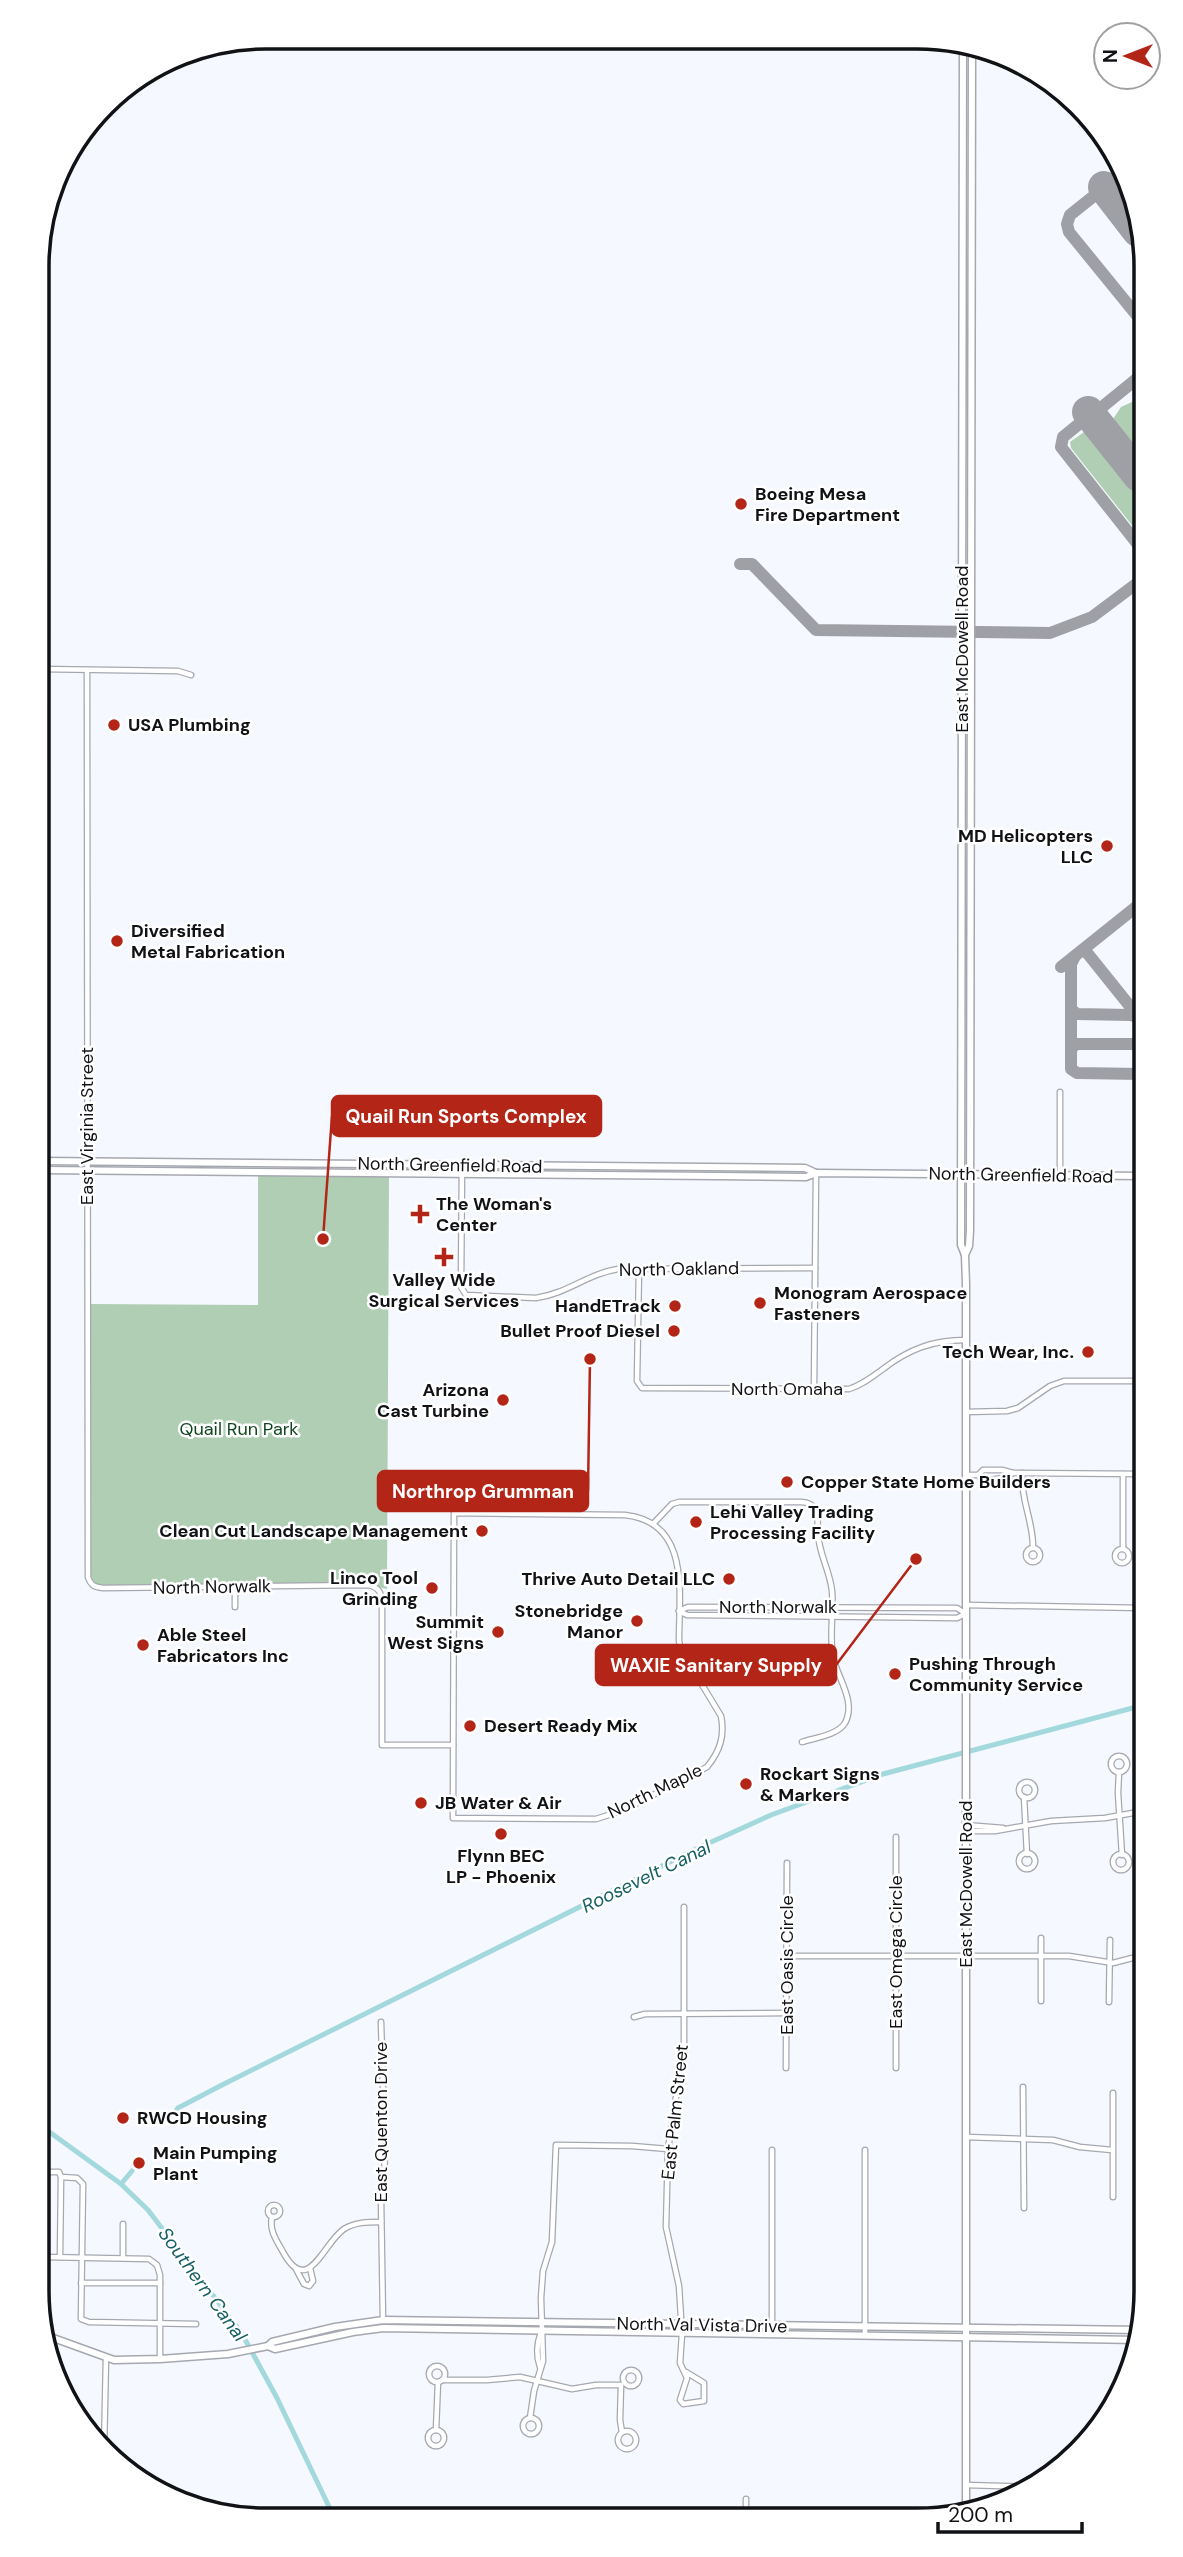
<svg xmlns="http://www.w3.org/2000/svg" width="1183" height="2557" font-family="'DM Sans',sans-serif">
<rect width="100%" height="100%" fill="#f6f8ff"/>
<g fill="#afceb3">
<polygon points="1134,401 1139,405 1139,457 1119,433 1113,419 1121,407"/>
<polygon points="1084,432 1091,434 1139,494 1139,534 1071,448 1070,442"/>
<polygon points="258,1172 389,1173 387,1589 369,1585 103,1588 90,1583 87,1304 258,1305"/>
</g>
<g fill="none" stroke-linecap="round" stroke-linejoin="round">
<g stroke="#a3d9dd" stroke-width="5">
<polyline points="174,2114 178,2108 220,2086 698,1848 771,1815 883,1774 1144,1705"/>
<polyline points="44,2128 121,2184 148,2210 241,2332 277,2398 333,2515"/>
<polyline points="121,2184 132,2171"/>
</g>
<g stroke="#9ea0a6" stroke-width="12">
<polyline points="1124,172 1070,215 1067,224 1069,232 1139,318"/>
<polyline points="1090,415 1063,437 1061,447 1140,547"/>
<polyline points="1091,416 1139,377"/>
<polyline points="740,564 752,564 816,630 1050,633 1092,617 1140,581"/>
<polyline points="1084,949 1141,1020"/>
<polyline points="1075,956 1071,964 1071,1069 1077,1073 1141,1074"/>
<polyline points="1061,967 1141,903"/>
<polyline points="1071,1009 1077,1014 1130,1015 1138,1017"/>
<polyline points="1071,1049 1076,1044 1141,1044"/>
</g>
<g stroke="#9ea0a6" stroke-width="32">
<polyline points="1104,187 1138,231"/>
<polyline points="1088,412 1139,476"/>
</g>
<g stroke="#a6a8b0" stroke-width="7">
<g id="minor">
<polyline points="39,669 178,671 191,675"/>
<path d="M87,670L88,1577C91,1586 95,1587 103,1588L369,1585C379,1588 381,1592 382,1602V1745H453"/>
<path d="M462,1165L461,1287L466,1295L536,1298C569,1293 587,1274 618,1269L815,1268"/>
<polyline points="1060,1175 1060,1092"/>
<path d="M639,1268L637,1381L642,1388L849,1389C862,1385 872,1377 883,1369C909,1349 933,1340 966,1340"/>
<polyline points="814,1390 816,1173"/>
<polyline points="966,1412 1007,1411 1018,1408 1050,1386 1064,1381 1142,1381"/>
<polyline points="1013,1473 1143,1474"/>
<path d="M1022,1473C1021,1502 1033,1520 1033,1547"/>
<polyline points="966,1475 978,1475 983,1481 1003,1478 1013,1473 1002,1470 983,1470 978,1475"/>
<path d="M454,1513L625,1515C691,1522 679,1594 679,1641L681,1650L721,1716C725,1736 720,1751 707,1767L624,1810L596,1819L453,1818Z"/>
<path d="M653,1524L672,1504L679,1502H801C821,1503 817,1519 818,1534C819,1554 830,1571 832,1591C834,1612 829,1635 833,1656C836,1676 857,1701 845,1723C838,1735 814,1738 802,1742"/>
<circle cx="1033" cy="1555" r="7"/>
<polyline points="1123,1548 1123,1474"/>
<circle cx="1122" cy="1556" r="7"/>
<polyline points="966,1605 1143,1608"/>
<polyline points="235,1607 235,1586"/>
<polyline points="679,1611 688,1607 957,1608 966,1614"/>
<polyline points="679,1611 687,1615 957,1618 965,1614"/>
<circle cx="1119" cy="1764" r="8"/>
<polyline points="1119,1772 1118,1793 1122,1855"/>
<circle cx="1027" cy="1790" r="8"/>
<polyline points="1024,1797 1027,1854"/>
<polyline points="965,1825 1003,1828"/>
<polyline points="965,1831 995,1831 1051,1821 1105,1818 1144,1811"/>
<circle cx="1027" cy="1861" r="8"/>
<circle cx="1121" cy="1862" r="8"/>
<polyline points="684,1907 684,2045 668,2149 666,2227 679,2286 682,2334 680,2363 687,2378 680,2400 683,2404 704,2401 704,2383 686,2372"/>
<polyline points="786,1956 1069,1956 1113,1963 1144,1955"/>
<polyline points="1041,2001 1041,1938"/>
<polyline points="1109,2002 1110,1940"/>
<polyline points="634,2017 645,2014 787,2013"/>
<polyline points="381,2022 385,2150 384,2182 381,2198 383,2321"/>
<polyline points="786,2068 787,1863"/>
<polyline points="896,2068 896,1837"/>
<polyline points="1023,2087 1024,2208"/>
<polyline points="1113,2093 1113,2197"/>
<polyline points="966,2137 1053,2140 1080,2147 1112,2150"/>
<polyline points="865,2150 865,2336"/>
<polyline points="44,2172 59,2172 61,2177"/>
<circle cx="274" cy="2211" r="6"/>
<path d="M272,2217C269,2231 277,2241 283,2252C308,2298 323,2243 344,2229C355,2222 368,2222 381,2222"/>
<polyline points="44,2257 149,2259 157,2265 160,2275 160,2359"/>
<polyline points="60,2257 61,2177 77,2178 83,2184 81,2319 89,2322 196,2324"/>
<polyline points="123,2258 123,2224"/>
<polyline points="296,2269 304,2284 309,2286 313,2281 310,2268"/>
<polyline points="81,2283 160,2283"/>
<polyline points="772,2327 772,2150"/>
<circle cx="437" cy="2374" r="8"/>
<path d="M540,2367C536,2356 537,2343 541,2332"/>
<circle cx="631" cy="2378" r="8"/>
<polyline points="442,2380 487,2380 520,2377 572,2389 596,2385 621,2385"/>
<polyline points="621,2385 620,2420 622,2432"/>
<circle cx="531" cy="2426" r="8"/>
<polyline points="530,2418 534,2391 543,2361 541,2298 543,2271 552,2242 556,2145 632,2146 668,2149"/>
<circle cx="436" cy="2438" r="8"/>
<polyline points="436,2430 438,2382"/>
<circle cx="627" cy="2440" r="9"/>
<polyline points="104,2451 106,2357"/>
<polyline points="966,2485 1032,2487"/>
<polyline points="746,2513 746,2499"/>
</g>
</g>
<g stroke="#a6a8b0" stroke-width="9">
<g id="major">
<polyline points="963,42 961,1245 965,1255 966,1284 966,2512"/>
<polyline points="40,1161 805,1168 816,1173"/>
<polyline points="41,1170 718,1176 806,1177 816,1173 1142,1176"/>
<polyline points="965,1255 969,1246 970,1230 972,46"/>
<polyline points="45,2335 114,2360 160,2359 228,2354 268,2346 275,2349 353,2332 383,2328 1138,2340"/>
<polyline points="268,2346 272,2342 335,2327 383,2320 1140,2330"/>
</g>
</g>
<use href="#minor" stroke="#fff" stroke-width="4.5"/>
<use href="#major" stroke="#fff" stroke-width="6"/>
</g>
<g fill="#b32517" stroke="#fff" stroke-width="2.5">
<circle cx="741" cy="504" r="7"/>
<circle cx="114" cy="725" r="7"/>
<circle cx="1107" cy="846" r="7"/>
<circle cx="117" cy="941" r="7"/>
<path d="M416.5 1203.5h7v7h7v7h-7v7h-7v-7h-7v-7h7z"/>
<path d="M440.5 1246.5h7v7h7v7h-7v7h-7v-7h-7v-7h7z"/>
<circle cx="760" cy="1303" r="7"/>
<circle cx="675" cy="1306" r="7"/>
<circle cx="674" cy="1331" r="7"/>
<circle cx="1088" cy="1352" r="7"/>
<circle cx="503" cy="1400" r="7"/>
<circle cx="787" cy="1482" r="7"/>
<circle cx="696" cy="1522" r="7"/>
<circle cx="482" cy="1531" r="7"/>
<circle cx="729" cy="1579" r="7"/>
<circle cx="432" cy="1588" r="7"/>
<circle cx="637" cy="1621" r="7"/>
<circle cx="498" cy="1632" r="7"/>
<circle cx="143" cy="1645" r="7"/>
<circle cx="895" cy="1674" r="7"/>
<circle cx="470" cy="1726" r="7"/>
<circle cx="746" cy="1784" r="7"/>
<circle cx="421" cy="1803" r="7"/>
<circle cx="501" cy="1834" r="7"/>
<circle cx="123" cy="2118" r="7"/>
<circle cx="139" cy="2163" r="7"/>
</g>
<g text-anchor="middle" stroke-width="5" stroke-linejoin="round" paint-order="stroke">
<g font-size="18" font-weight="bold" fill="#111215" stroke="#fff" text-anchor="start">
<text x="755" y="500">Boeing Mesa<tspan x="755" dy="21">Fire Department</tspan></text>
<text x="128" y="731">USA Plumbing</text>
<text x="1093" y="842" text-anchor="end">MD Helicopters<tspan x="1093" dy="21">LLC</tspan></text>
<text x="131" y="937">Diversified<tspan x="131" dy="21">Metal Fabrication</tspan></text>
<text x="436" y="1210">The Woman's<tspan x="436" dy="21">Center</tspan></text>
<text x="444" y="1286" text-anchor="middle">Valley Wide<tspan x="444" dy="21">Surgical Services</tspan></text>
<text x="774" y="1299">Monogram Aerospace<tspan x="774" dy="21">Fasteners</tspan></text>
<text x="661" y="1312" text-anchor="end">HandETrack</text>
<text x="660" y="1337" text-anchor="end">Bullet Proof Diesel</text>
<text x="1074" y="1358" text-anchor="end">Tech Wear, Inc.</text>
<text x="489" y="1396" text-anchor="end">Arizona<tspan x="489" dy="21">Cast Turbine</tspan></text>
<text x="801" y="1488">Copper State Home Builders</text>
<text x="710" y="1518">Lehi Valley Trading<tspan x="710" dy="21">Processing Facility</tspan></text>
<text x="468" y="1537" text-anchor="end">Clean Cut Landscape Management</text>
<text x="418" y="1584" text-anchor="end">Linco Tool<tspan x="418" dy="21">Grinding</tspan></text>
<text x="715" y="1585" text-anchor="end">Thrive Auto Detail LLC</text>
<text x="623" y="1617" text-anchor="end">Stonebridge<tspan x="623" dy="21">Manor</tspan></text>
<text x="484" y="1628" text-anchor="end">Summit<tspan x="484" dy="21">West Signs</tspan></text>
<text x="157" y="1641">Able Steel<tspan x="157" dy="21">Fabricators Inc</tspan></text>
<text x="909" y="1670">Pushing Through<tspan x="909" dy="21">Community Service</tspan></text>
<text x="484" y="1732">Desert Ready Mix</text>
<text x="760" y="1780">Rockart Signs<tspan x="760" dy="21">&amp; Markers</tspan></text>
<text x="435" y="1809">JB Water &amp; Air</text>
<text x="501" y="1862" text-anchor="middle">Flynn BEC<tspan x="501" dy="21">LP - Phoenix</tspan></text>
<text x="137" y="2124">RWCD Housing</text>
<text x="153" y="2159">Main Pumping<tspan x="153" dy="21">Plant</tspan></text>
</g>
<g font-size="18" fill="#111215" stroke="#fff">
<text transform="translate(962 649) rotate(-90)" y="6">East McDowell Road</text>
<text transform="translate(87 1126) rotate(-90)" y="6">East Virginia Street</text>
<text transform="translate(450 1165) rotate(1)" y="6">North Greenfield Road</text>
<text transform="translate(1021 1175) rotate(1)" y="6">North Greenfield Road</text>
<text transform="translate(679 1269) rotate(-1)" y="6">North Oakland</text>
<text x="787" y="1395">North Omaha</text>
<text transform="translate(212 1587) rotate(-1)" y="6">North Norwalk</text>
<text x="778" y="1613">North Norwalk</text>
<text transform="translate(655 1791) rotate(-26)" y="6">North Maple</text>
<text transform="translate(966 1884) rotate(-90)" y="6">East McDowell Road</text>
<text transform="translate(896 1952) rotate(-90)" y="6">East Omega Circle</text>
<text transform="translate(787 1965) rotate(-90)" y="6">East Oasis Circle</text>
<text transform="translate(675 2112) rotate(-84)" y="6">East Palm Street</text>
<text transform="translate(381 2122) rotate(-90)" y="6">East Quenton Drive</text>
<text transform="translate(702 2325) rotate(1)" y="6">North Val Vista Drive</text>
</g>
<g font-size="18" fill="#10461f" stroke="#fff">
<text x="239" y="1435">Quail Run Park</text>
</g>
<g font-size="19" font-style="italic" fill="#166065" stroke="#fff">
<text transform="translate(646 1876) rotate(-26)" y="7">Roosevelt Canal</text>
<text transform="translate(203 2284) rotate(54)" y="7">Southern Canal</text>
</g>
</g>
<path d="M0 0H1183V2557H0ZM266 49H917A217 217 0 0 1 1134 266V2291A217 217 0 0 1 917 2508H266A217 217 0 0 1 49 2291V266A217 217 0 0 1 266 49Z" fill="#fff" fill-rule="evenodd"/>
<path fill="none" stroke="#111215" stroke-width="3.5" d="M266 49H917A217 217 0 0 1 1134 266V2291A217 217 0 0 1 917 2508H266A217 217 0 0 1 49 2291V266A217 217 0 0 1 266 49Z"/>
<path fill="none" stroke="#b32517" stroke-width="2.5" d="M323 1239L332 1116M590 1359L588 1491M916 1559L836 1665"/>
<g fill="#b32517" stroke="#fff" stroke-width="2.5">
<circle cx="323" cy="1239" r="7"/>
<circle cx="590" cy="1359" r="7"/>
<circle cx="916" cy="1559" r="7"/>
</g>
<g fill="#b32517" stroke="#b32517" stroke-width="2.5">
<rect x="332" y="1096" width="269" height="40" rx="7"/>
<rect x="378" y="1471" width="210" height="40" rx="7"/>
<rect x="596" y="1645" width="240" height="40" rx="7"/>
</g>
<g font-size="19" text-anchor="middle" font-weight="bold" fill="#fff">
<text x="466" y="1123">Quail Run Sports Complex</text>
<text x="483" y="1498">Northrop Grumman</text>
<text x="716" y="1672">WAXIE Sanitary Supply</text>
</g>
<g transform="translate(1127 56) rotate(270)"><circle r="33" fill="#ffffff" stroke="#a0a0a1" stroke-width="2"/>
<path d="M0-5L12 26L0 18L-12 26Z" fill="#b32517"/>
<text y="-10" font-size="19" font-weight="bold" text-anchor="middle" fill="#111215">N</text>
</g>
<path d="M938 2522v10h144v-10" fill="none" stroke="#111215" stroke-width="3.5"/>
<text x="948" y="2522" font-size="21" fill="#111215" stroke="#ffffff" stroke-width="5" paint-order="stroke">200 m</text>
</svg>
